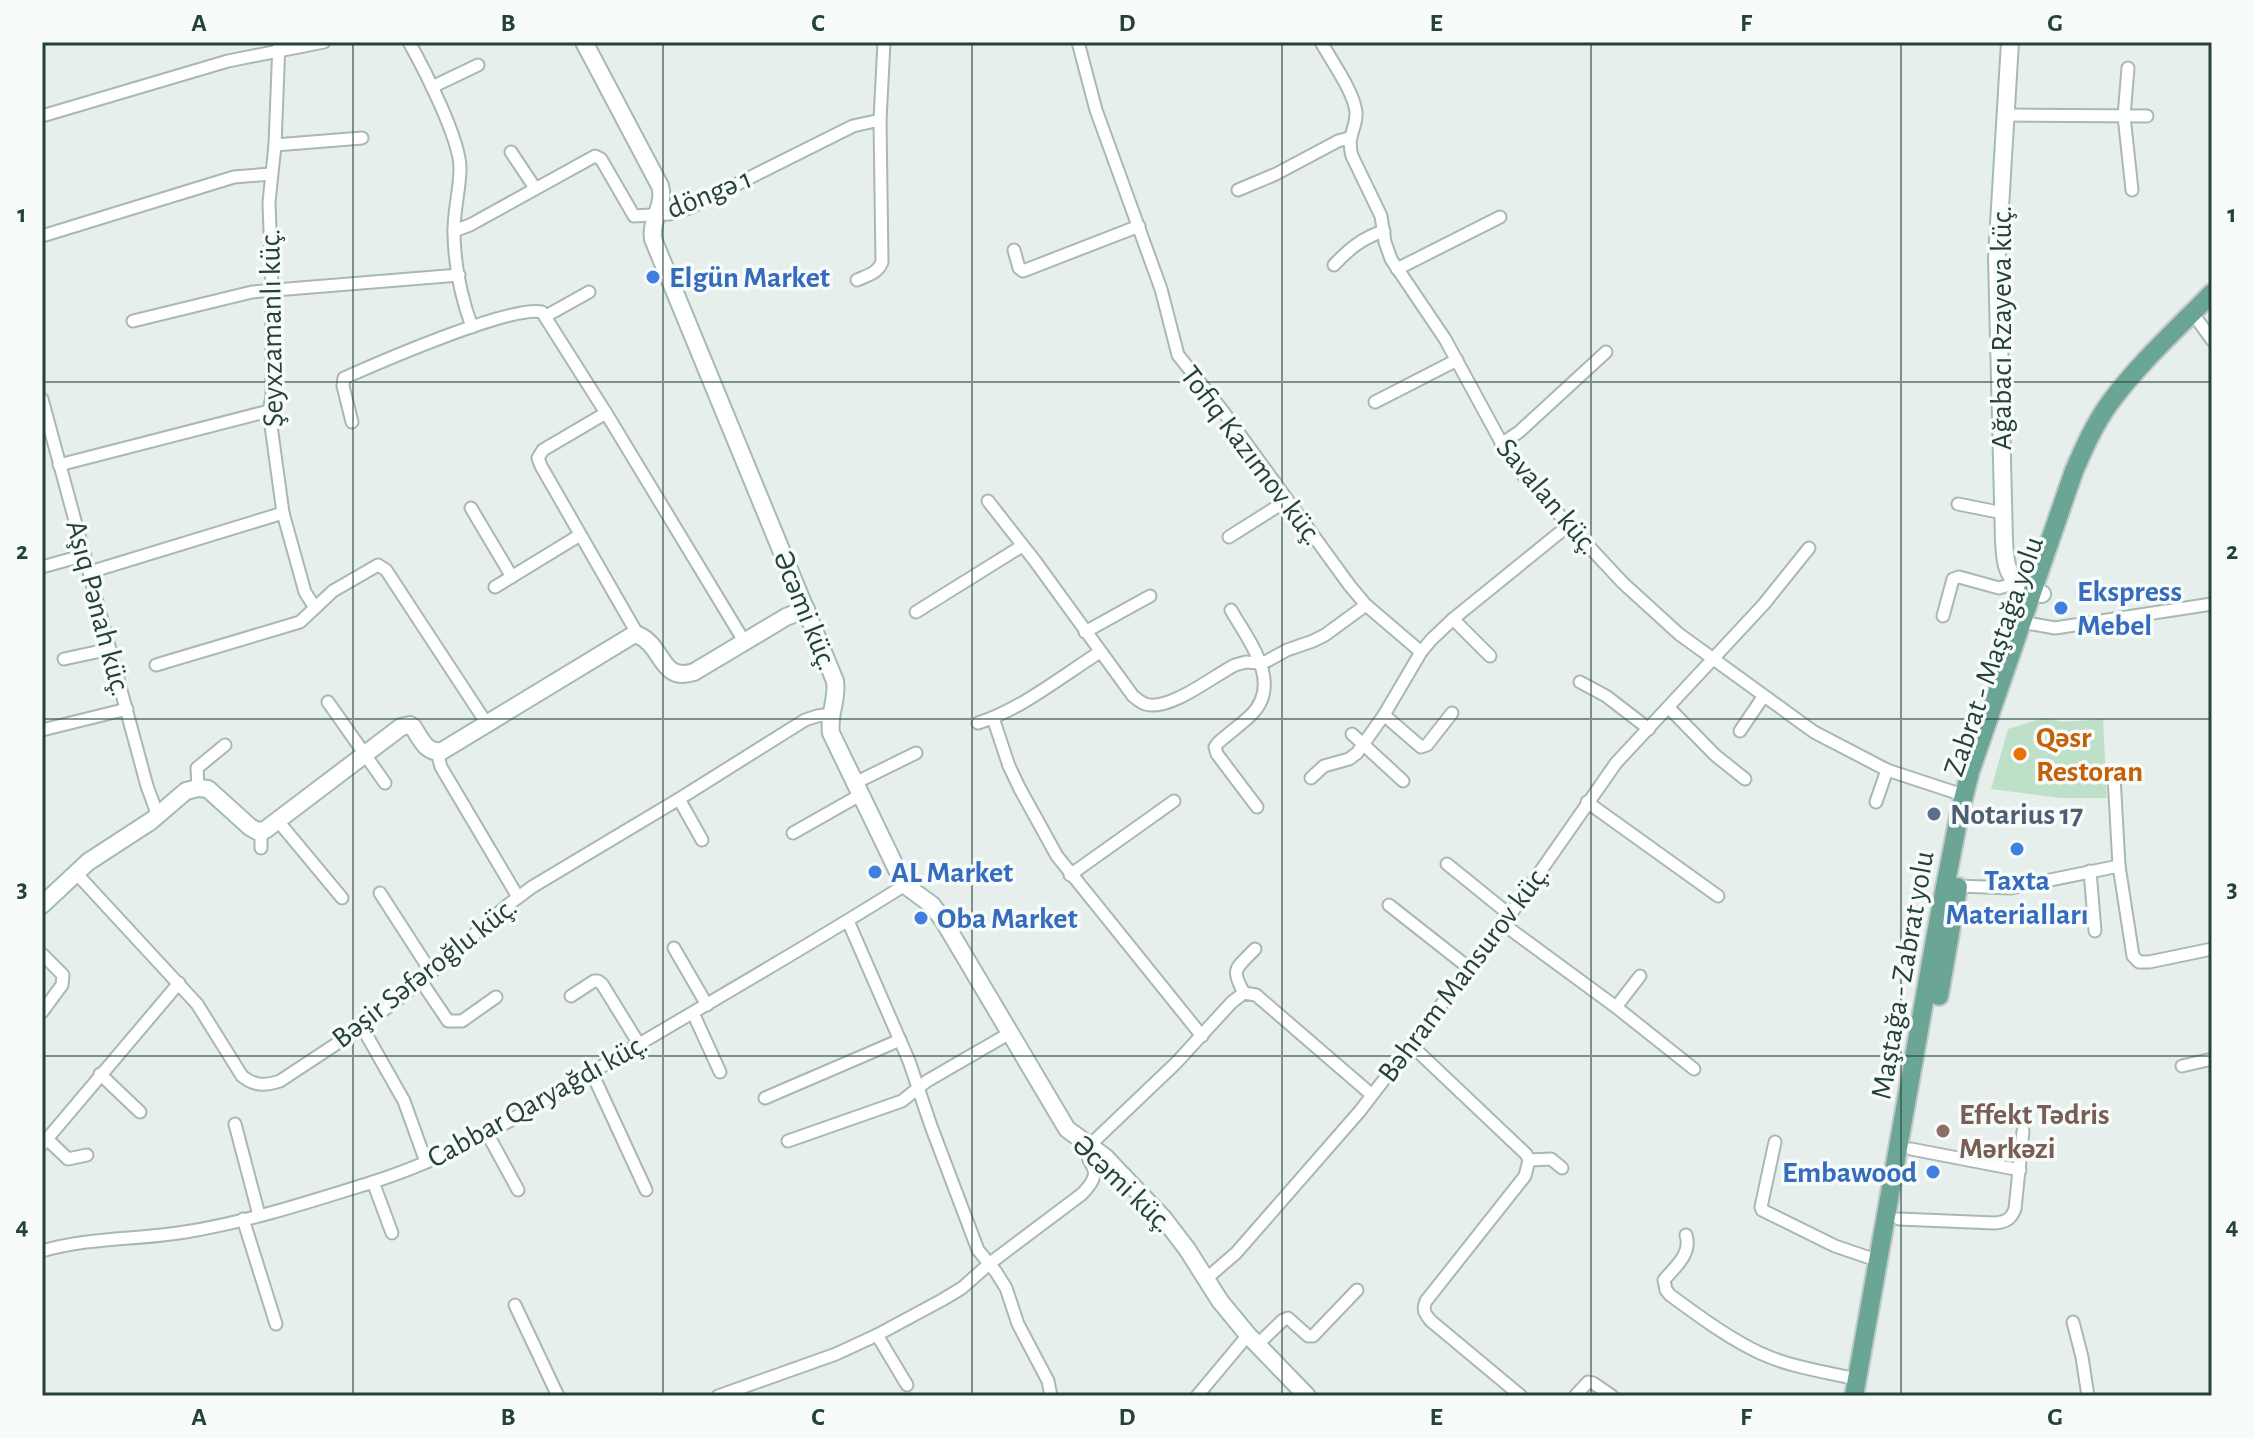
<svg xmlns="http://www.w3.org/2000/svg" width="2254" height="1438" font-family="'Alegreya Sans',sans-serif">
<rect width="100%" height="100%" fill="#e6efeb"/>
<polygon fill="#bfe0c8" points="2044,718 2063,722 2103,719 2107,798 2061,798 1991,789 2008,729"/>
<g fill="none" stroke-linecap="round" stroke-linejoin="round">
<g stroke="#a8b8b2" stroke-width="15">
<g id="street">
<polyline points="279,42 275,145 269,202 272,289 272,396 269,411 283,513 305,592 315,608"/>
<path d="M409,42C424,69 460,139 460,168C460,189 454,209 454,230C454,262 461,297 472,327"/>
<polyline points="1078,42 1096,110 1161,289 1178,355 1222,410 1350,586 1366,605 1421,652"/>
<path d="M1321,42C1331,60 1354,92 1356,112C1357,130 1346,134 1352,156L1381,216L1385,242L1391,259L1445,339L1507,453L1526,479L1623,583L1679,634L1814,732L1887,770L1963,795"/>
<polyline points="2128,68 2124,116 2132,190"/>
<polyline points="432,87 478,65"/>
<polyline points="2004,115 2147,116"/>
<polyline points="42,116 228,61 324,42"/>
<polyline points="275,145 362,138"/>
<polyline points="511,152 535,188"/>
<polyline points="1238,190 1276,174 1338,141 1349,138"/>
<polyline points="454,231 470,225 595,156 601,159 634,216 669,214 689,208 853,126 880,120 884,42"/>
<polyline points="42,236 234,177 271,174"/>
<polyline points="1014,250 1019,268 1023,271 1139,226"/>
<path d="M1334,265C1349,249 1362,238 1384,231"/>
<polyline points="1397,269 1500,217"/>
<path d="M857,280C868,275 878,273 882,262L880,120"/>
<polyline points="546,316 589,292"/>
<polyline points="133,321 252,292 459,275"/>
<polyline points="2199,322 2212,340"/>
<polyline points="42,399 147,786 158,816"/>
<polyline points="1375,402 1457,360"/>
<polyline points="606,413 543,450 538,458 541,466 638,635"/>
<path d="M352,422L343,386L344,378C380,362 511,305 542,312L606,413L744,641"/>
<polyline points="1501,444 1519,432 1606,352"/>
<polyline points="59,465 269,411"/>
<path d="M988,501L1035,561L1133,696C1137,699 1140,702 1145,704C1169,712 1213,676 1235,665L1246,662L1259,663L1267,661L1287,650L1313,641L1325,635L1366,605"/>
<polyline points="1958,504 2003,513"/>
<polyline points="471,508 512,577"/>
<polyline points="1229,537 1286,501"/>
<polyline points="42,567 85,555"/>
<polyline points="90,572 283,513"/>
<polyline points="495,587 580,535"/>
<path d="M1231,610C1248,640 1283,682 1252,714C1242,724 1229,733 1218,743L1215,747L1217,754L1257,807"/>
<polyline points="916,612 1022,546"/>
<polyline points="1943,616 1953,579 1959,577 1999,588 2016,583"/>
<polyline points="1453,619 1490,656"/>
<polyline points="2032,624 2055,628 2212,604"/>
<polyline points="1085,632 1150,596"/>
<polyline points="64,659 110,649"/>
<polyline points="156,665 300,622 333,591 378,565 386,570 487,724"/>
<polyline points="1580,682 1606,696 1649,729"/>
<polyline points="328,702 385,783"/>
<polyline points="1669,708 1715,755 1745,779"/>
<polyline points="1384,715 1421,747 1427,745 1452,713"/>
<polyline points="993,718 1009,766 1020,789 1057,856 1202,1036"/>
<path d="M978,723C1020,710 1062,676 1100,652"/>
<polyline points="42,730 127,709"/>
<polyline points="1740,731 1763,697"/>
<polyline points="1352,734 1403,781"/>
<polyline points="437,752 441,767 518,897"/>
<polyline points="2114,776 2119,866 2133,956 2139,962 2149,962 2212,949"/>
<polyline points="1311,778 1324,766 1349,759 1357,753 1384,715 1421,652 1431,640 1453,619 1569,525"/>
<polyline points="855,783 916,753"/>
<polyline points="198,788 197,768 225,745"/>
<polyline points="679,799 702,840"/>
<polyline points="1587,802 1718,896"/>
<polyline points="1876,802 1887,770"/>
<polyline points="278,821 342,898"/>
<polyline points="261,831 261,848"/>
<polyline points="793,833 860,795"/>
<polyline points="1447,864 1510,915"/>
<polyline points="2090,871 2095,931"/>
<path d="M76,873L197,1004L242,1076C254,1086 265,1086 280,1081L362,1027L421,981L508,905L532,887L679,799L805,720L817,716L832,714"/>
<polyline points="1070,875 1174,801"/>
<polyline points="1958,886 2011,888 2119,866"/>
<polyline points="380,893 431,972"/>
<polyline points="1389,905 1469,968"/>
<polyline points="848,921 909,1061 931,1126 978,1250 996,1272 1006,1288 1018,1324 1048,1381 1051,1396"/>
<polyline points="1503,924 1616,1007 1694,1069"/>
<polyline points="674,948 707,1005"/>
<polyline points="42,954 63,975 62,985 42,1012"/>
<polyline points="421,981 448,1021 462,1021 496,997"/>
<path d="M1244,993C1230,968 1236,969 1255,949"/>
<polyline points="571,996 594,981 598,981 602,984 639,1044"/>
<polyline points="1616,1007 1640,976"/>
<polyline points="693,1013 720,1072"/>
<polyline points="362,1027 404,1101 426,1162"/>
<path d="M1411,1045L1526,1154L1529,1160L1525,1176L1426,1301C1422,1310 1425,1314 1431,1321L1521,1396"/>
<polyline points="2182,1066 2212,1059"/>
<polyline points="592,1073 646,1190"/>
<polyline points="100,1074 140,1112"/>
<polyline points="765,1098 900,1040"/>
<polyline points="235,1124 259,1215"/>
<polyline points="487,1133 518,1190"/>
<polyline points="47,1139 68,1159 87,1155"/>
<polyline points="788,1141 902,1101 927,1081 1010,1033"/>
<polyline points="1775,1142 1761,1207 1762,1210 1835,1246 1879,1261"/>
<polyline points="42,1145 179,983"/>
<polyline points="1911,1149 2020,1170"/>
<polyline points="1529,1160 1551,1159 1562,1168"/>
<polyline points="373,1182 392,1233"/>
<polyline points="243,1219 276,1324"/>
<path d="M1899,1219L1995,1223C2006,1222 2011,1219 2015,1209L2023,1131"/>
<path d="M1686,1235C1692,1254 1675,1267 1664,1280L1666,1290L1670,1295C1699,1316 1728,1338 1760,1353C1790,1367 1825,1372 1857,1379"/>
<path d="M42,1251C90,1237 137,1240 185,1232C248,1222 312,1201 373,1182C469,1152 554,1094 641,1043C729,991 818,940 905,885"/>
<polyline points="1206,1279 1236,1253 1360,1111 1510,915 1616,763 1764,604 1809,548"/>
<polyline points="515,1305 558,1396"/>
<polyline points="2073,1322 2082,1357 2088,1396"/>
<polyline points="877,1335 907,1385"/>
<polyline points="1257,1345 1283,1320 1288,1318 1308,1336 1313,1336 1357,1290"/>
<path d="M718,1396L836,1354L877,1335L942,1300L962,1288L989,1264L1082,1194C1111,1164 1079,1167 1090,1145L1176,1063L1232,1002L1244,993L1256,995L1372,1095"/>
<polyline points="1197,1396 1248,1335"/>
<polyline points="1575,1396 1588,1382 1593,1383 1612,1396"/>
</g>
</g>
<g stroke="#a4bbb3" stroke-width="20">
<g id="secondary">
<path d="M584,42L660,186C666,205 650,219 653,239L835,681C838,699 828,715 831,733L900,876L905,885L932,905L943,920L1067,1129L1105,1157L1164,1219L1187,1249L1220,1301L1248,1335L1307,1396"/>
<path d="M2010,42L1997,257L2004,541C2006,575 2009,582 2042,594"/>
<path d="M42,905L88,862L151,821L186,791L198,788L208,789L250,827L257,831L265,830L401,727L410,725L413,727C421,739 426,754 442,751L633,635H638C664,646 660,683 694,672L786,617L806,609"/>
</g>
</g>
<g stroke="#c2cac8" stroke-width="22">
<g id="primary">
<polyline points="1939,996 1958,887"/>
<path d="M1854,1396L1938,923L1959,816L1970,772L2074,471C2084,448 2094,425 2109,404C2138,364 2178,328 2212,293"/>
</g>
</g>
<use href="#street" stroke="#fff" stroke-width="11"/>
<use href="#secondary" stroke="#fff" stroke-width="16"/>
<use href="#primary" stroke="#6aa596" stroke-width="18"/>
</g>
<path fill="none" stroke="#24423a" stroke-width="2" stroke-opacity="0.55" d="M353,42V1396M663,42V1396M972,42V1396M1282,42V1396M1591,42V1396M1901,42V1396M42,382H2212M42,719H2212M42,1056H2212"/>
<g fill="#3f7fe0" stroke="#f7fbf9" stroke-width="3">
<circle cx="653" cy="277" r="8"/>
<circle cx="2061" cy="608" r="8"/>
<circle cx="2017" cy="849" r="8"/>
<circle cx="875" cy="872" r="8"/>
<circle cx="921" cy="918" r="8"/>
<circle cx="1933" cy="1172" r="8"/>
</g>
<circle fill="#e8710a" stroke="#f7fbf9" stroke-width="3" cx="2020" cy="754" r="8"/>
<circle fill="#5c6f8a" stroke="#f7fbf9" stroke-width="3" cx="1934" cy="814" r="8"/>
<circle fill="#8d6e63" stroke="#f7fbf9" stroke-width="3" cx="1943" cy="1131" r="8"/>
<g text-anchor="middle" stroke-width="7" stroke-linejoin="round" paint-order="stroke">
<g font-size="30" fill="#24423a" stroke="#f7fbf9">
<text transform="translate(709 193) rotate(-22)" y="10">döngə 1</text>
<text transform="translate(271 328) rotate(-91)" y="10">Şeyxzamanlı küç.</text>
<text transform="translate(2001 328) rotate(-90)" y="10">Ağabacı Rzayeva küç.</text>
<text transform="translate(1252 455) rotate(53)" y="10">Tofiq Kazımov küç.</text>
<text transform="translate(1548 496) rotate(50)" y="10">Savalan küç.</text>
<text transform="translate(99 608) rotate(75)" y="10">Aşıq Pənah küç.</text>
<text transform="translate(806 610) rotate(68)" y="10">Əcəmi küç.</text>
<text transform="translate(1993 656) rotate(-71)" y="10">Zabrat - Maştağa yolu</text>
<text transform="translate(424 972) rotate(-38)" y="10">Bəşir Səfəroğlu küç.</text>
<text transform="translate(1463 973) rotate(-53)" y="10">Bəhram Mansurov küç.</text>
<text transform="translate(1902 975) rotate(-80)" y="10">Maştağa - Zabrat yolu</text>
<text transform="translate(537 1100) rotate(-29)" y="10">Cabbar Qaryağdı küç.</text>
<text transform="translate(1123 1183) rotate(44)" y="10">Əcəmi küç.</text>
</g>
<g font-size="30" font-weight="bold" fill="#366cbe" stroke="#f7fbf9" text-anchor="start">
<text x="669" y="287">Elgün Market</text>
<text x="2077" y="601">Ekspress<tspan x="2077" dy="34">Mebel</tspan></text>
<text x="891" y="882">AL Market</text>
<text x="2017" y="890" text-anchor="middle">Taxta<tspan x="2017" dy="34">Materialları</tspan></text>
<text x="937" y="928">Oba Market</text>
<text x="1917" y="1182" text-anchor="end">Embawood</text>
</g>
<g font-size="30" font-weight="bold" fill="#c56008" stroke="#f7fbf9" text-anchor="start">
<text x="2036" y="747">Qəsr<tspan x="2036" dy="34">Restoran</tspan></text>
</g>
<g font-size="30" font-weight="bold" fill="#4e5e75" stroke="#f7fbf9" text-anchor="start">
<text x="1950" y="824">Notarius 17</text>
</g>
<g font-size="30" font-weight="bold" fill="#785e54" stroke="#f7fbf9" text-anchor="start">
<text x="1959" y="1124">Effekt Tədris<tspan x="1959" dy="34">Mərkəzi</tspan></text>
</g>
</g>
<rect width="2254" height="1438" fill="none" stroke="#f7fbf9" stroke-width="88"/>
<rect x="44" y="44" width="2166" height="1350" fill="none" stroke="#24423a" stroke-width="3"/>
<g font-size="26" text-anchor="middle" font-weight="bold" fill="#24423a">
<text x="199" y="31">A</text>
<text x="508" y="31">B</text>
<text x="818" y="31">C</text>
<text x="1127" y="31">D</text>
<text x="1436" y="31">E</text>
<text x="1746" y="31">F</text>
<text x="2055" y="31">G</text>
<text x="22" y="222">1</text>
<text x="2232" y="222">1</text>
<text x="22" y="559">2</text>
<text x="2232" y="559">2</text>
<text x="22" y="897">3</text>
<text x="2232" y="897">3</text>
<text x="22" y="1234">4</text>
<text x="2232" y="1234">4</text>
<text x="199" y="1425">A</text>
<text x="508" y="1425">B</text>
<text x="818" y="1425">C</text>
<text x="1127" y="1425">D</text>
<text x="1436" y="1425">E</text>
<text x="1746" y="1425">F</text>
<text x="2055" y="1425">G</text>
</g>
</svg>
